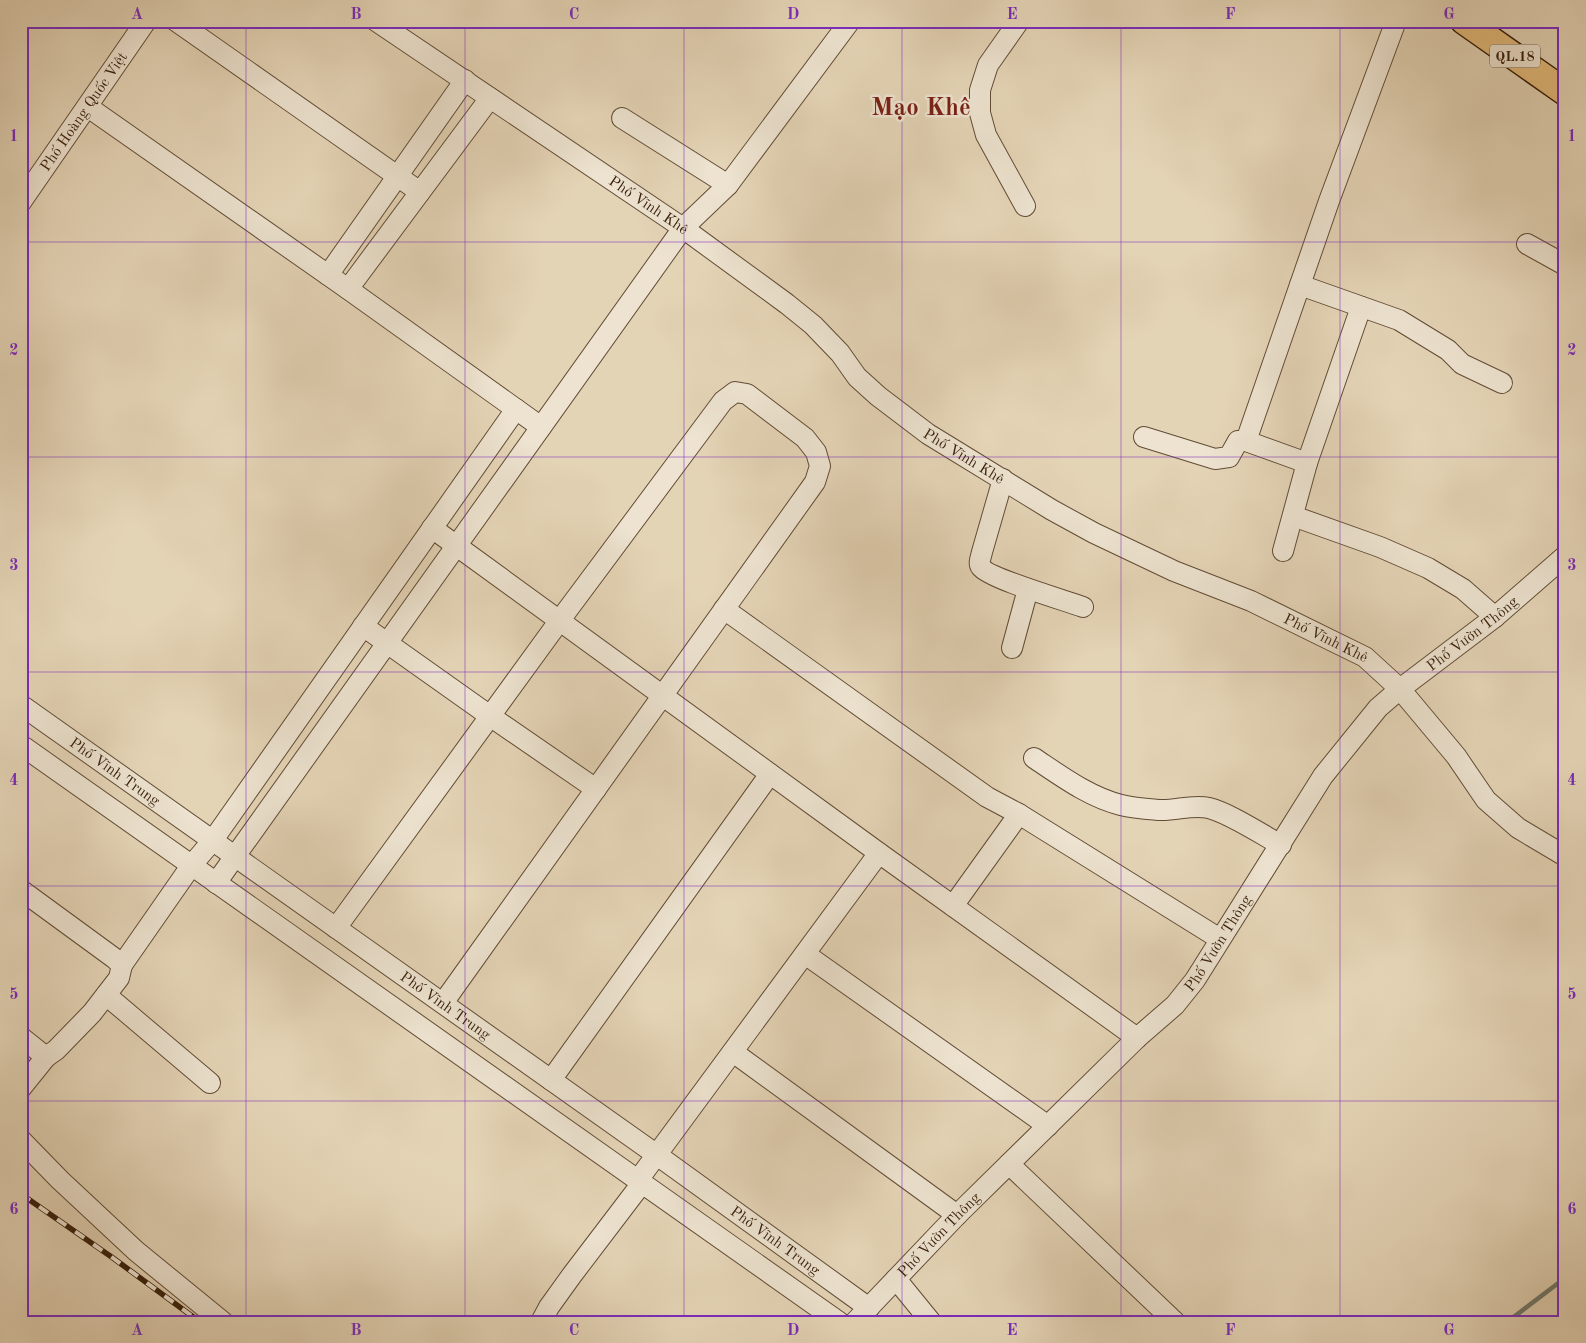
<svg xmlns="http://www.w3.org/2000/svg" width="1586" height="1343" font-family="'Old Standard TT',serif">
<rect width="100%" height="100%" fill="#e4d4b6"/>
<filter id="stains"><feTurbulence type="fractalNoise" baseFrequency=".004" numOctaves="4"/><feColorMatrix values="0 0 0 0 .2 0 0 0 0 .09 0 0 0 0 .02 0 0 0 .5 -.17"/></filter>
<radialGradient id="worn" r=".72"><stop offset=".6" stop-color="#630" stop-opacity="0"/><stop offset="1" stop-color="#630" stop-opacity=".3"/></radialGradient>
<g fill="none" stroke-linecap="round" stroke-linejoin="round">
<polyline stroke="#6f7a6e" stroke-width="4.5" points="1507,1322 1565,1278"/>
<g stroke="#624c35" stroke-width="22">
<g id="minor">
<polyline points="176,21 420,192"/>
<path id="s1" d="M376,21L683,228L787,304L813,325L840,353L857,377L878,396L928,434L1052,510L1094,533L1174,571L1251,601L1365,657L1400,689L1456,756L1486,800L1518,828L1565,856"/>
<polyline points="1019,21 988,65 980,90 980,113 986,135 1025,206"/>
<polyline points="88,107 348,289 541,427"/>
<polyline points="622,118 728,185"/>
<path id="s2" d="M21,202L146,21"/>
<polyline points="1527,244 1565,265"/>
<polyline points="328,275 465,80"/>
<polyline points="1300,285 1399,320 1448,350 1462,364 1502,383"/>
<polyline points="348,289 490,98"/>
<polyline points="1144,437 1215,459 1229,457 1238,441 1246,441 1307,463"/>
<polyline points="1246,441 1329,201 1396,21"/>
<path d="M1003,479L982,552C981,557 978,563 981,567C988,578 1067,601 1083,607"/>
<polyline points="1293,516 1380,547 1428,568 1463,589 1495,617"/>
<polyline points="432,528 879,853 1137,1038"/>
<polyline points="1283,551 1307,463 1361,307"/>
<polyline points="724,609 987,797 1019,814 1220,939"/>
<polyline points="363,626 490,716 596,789"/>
<polyline points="1012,648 1028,589"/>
<path id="s3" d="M21,705L657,1155L869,1308"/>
<polyline points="21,745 839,1322"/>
<path d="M1034,758C1061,776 1089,797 1121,805C1133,808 1147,809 1159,810C1176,811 1192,804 1209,808C1229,813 1261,834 1281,845"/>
<polyline points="216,883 683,228 728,185 850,21"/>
<polyline points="21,890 114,958 122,965 119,978 92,1013 56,1050 46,1057 21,1037"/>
<polyline points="953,906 1019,814"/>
<polyline points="336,928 560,620 723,401 735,392 747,394 805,438 816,452 820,466 815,482 443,1003"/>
<polyline points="805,954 1048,1126"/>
<polyline points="122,965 191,866 213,840 516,409"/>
<polyline points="106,995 210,1083"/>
<polyline points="733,1052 957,1215"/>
<polyline points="551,1080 770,774"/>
<polyline points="21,1088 46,1057"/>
<polyline points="21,1140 60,1180 136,1251 223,1322"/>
<polyline points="1009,1164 1175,1322"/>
<polyline points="638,1180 879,853"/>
<polyline points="896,1279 931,1322"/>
<polyline points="541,1322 549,1307 572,1275 642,1183"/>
<path id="s4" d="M855,1322L957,1215L1137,1038L1175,1005L1195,980L1323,776L1378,708L1400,689L1495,617L1565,556"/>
</g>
</g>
<g stroke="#361e0a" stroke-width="29">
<polyline id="major" points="1464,21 1565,92"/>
</g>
<use href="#minor" stroke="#ede3d0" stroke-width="20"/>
<use href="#major" stroke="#e2ba7b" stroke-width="26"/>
<g stroke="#361e0a" stroke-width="5.5">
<polyline id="rail" points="21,1194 113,1258 200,1322"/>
</g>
<use href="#rail" stroke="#ede3d0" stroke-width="4" stroke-dasharray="11" stroke-linecap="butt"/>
</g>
<path fill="none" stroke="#7b2cbf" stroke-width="1" stroke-opacity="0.55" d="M246,21V1322M465,21V1322M684,21V1322M902,21V1322M1121,21V1322M1340,21V1322M21,242H1565M21,457H1565M21,672H1565M21,886H1565M21,1101H1565"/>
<g text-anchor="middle" stroke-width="5" stroke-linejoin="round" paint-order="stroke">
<rect fill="#ede3d0" stroke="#6d5945" stroke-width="1" x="1490" y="44.5" width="50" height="23" rx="4"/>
<g font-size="14" font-weight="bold" fill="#361e0a">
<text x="1515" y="61">QL.18</text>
</g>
<g font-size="15" fill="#361e0a" stroke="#ede3d0">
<text dy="5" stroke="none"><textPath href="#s2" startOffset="110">Phố Hoàng Quốc Việt</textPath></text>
<text dy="5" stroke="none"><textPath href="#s1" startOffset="329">Phố Vĩnh Khê</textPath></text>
<text dy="5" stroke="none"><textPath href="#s1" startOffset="734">Phố Vĩnh Khê</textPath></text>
<text dy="5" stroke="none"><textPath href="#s4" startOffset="931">Phố Vườn Thông</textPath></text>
<text dy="5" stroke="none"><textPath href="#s1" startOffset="1140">Phố Vĩnh Khê</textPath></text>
<text dy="5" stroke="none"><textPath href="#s3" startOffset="115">Phố Vĩnh Trung</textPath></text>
<text dy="5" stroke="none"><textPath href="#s4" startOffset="526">Phố Vườn Thông</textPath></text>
<text dy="5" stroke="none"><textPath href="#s3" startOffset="520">Phố Vĩnh Trung</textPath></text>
<text dy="5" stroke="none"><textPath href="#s4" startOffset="121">Phố Vườn Thông</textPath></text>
<text dy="5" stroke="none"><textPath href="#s3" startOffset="925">Phố Vĩnh Trung</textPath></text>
</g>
<g font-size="25" font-weight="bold" fill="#7a1f14" stroke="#ede3d0">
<text x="921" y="115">Mạo Khê</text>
</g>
</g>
<rect width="1586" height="1343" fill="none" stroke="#e4d4b6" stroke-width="55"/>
<rect x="28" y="28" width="1530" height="1288" fill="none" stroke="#7b2cbf" stroke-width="2"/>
<g font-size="16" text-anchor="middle" font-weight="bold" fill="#7b2cbf">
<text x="137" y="19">A</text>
<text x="356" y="19">B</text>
<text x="574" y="19">C</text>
<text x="793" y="19">D</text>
<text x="1012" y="19">E</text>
<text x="1230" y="19">F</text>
<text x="1449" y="19">G</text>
<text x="14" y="141">1</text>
<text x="1572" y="141">1</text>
<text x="14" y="355">2</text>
<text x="1572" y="355">2</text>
<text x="14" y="570">3</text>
<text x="1572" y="570">3</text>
<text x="14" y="785">4</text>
<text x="1572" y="785">4</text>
<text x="14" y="999">5</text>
<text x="1572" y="999">5</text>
<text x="14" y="1214">6</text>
<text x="1572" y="1214">6</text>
<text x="137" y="1335">A</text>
<text x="356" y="1335">B</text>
<text x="574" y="1335">C</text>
<text x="793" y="1335">D</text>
<text x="1012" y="1335">E</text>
<text x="1230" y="1335">F</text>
<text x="1449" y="1335">G</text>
</g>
<rect width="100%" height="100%" filter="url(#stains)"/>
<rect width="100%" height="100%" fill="url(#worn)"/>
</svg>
